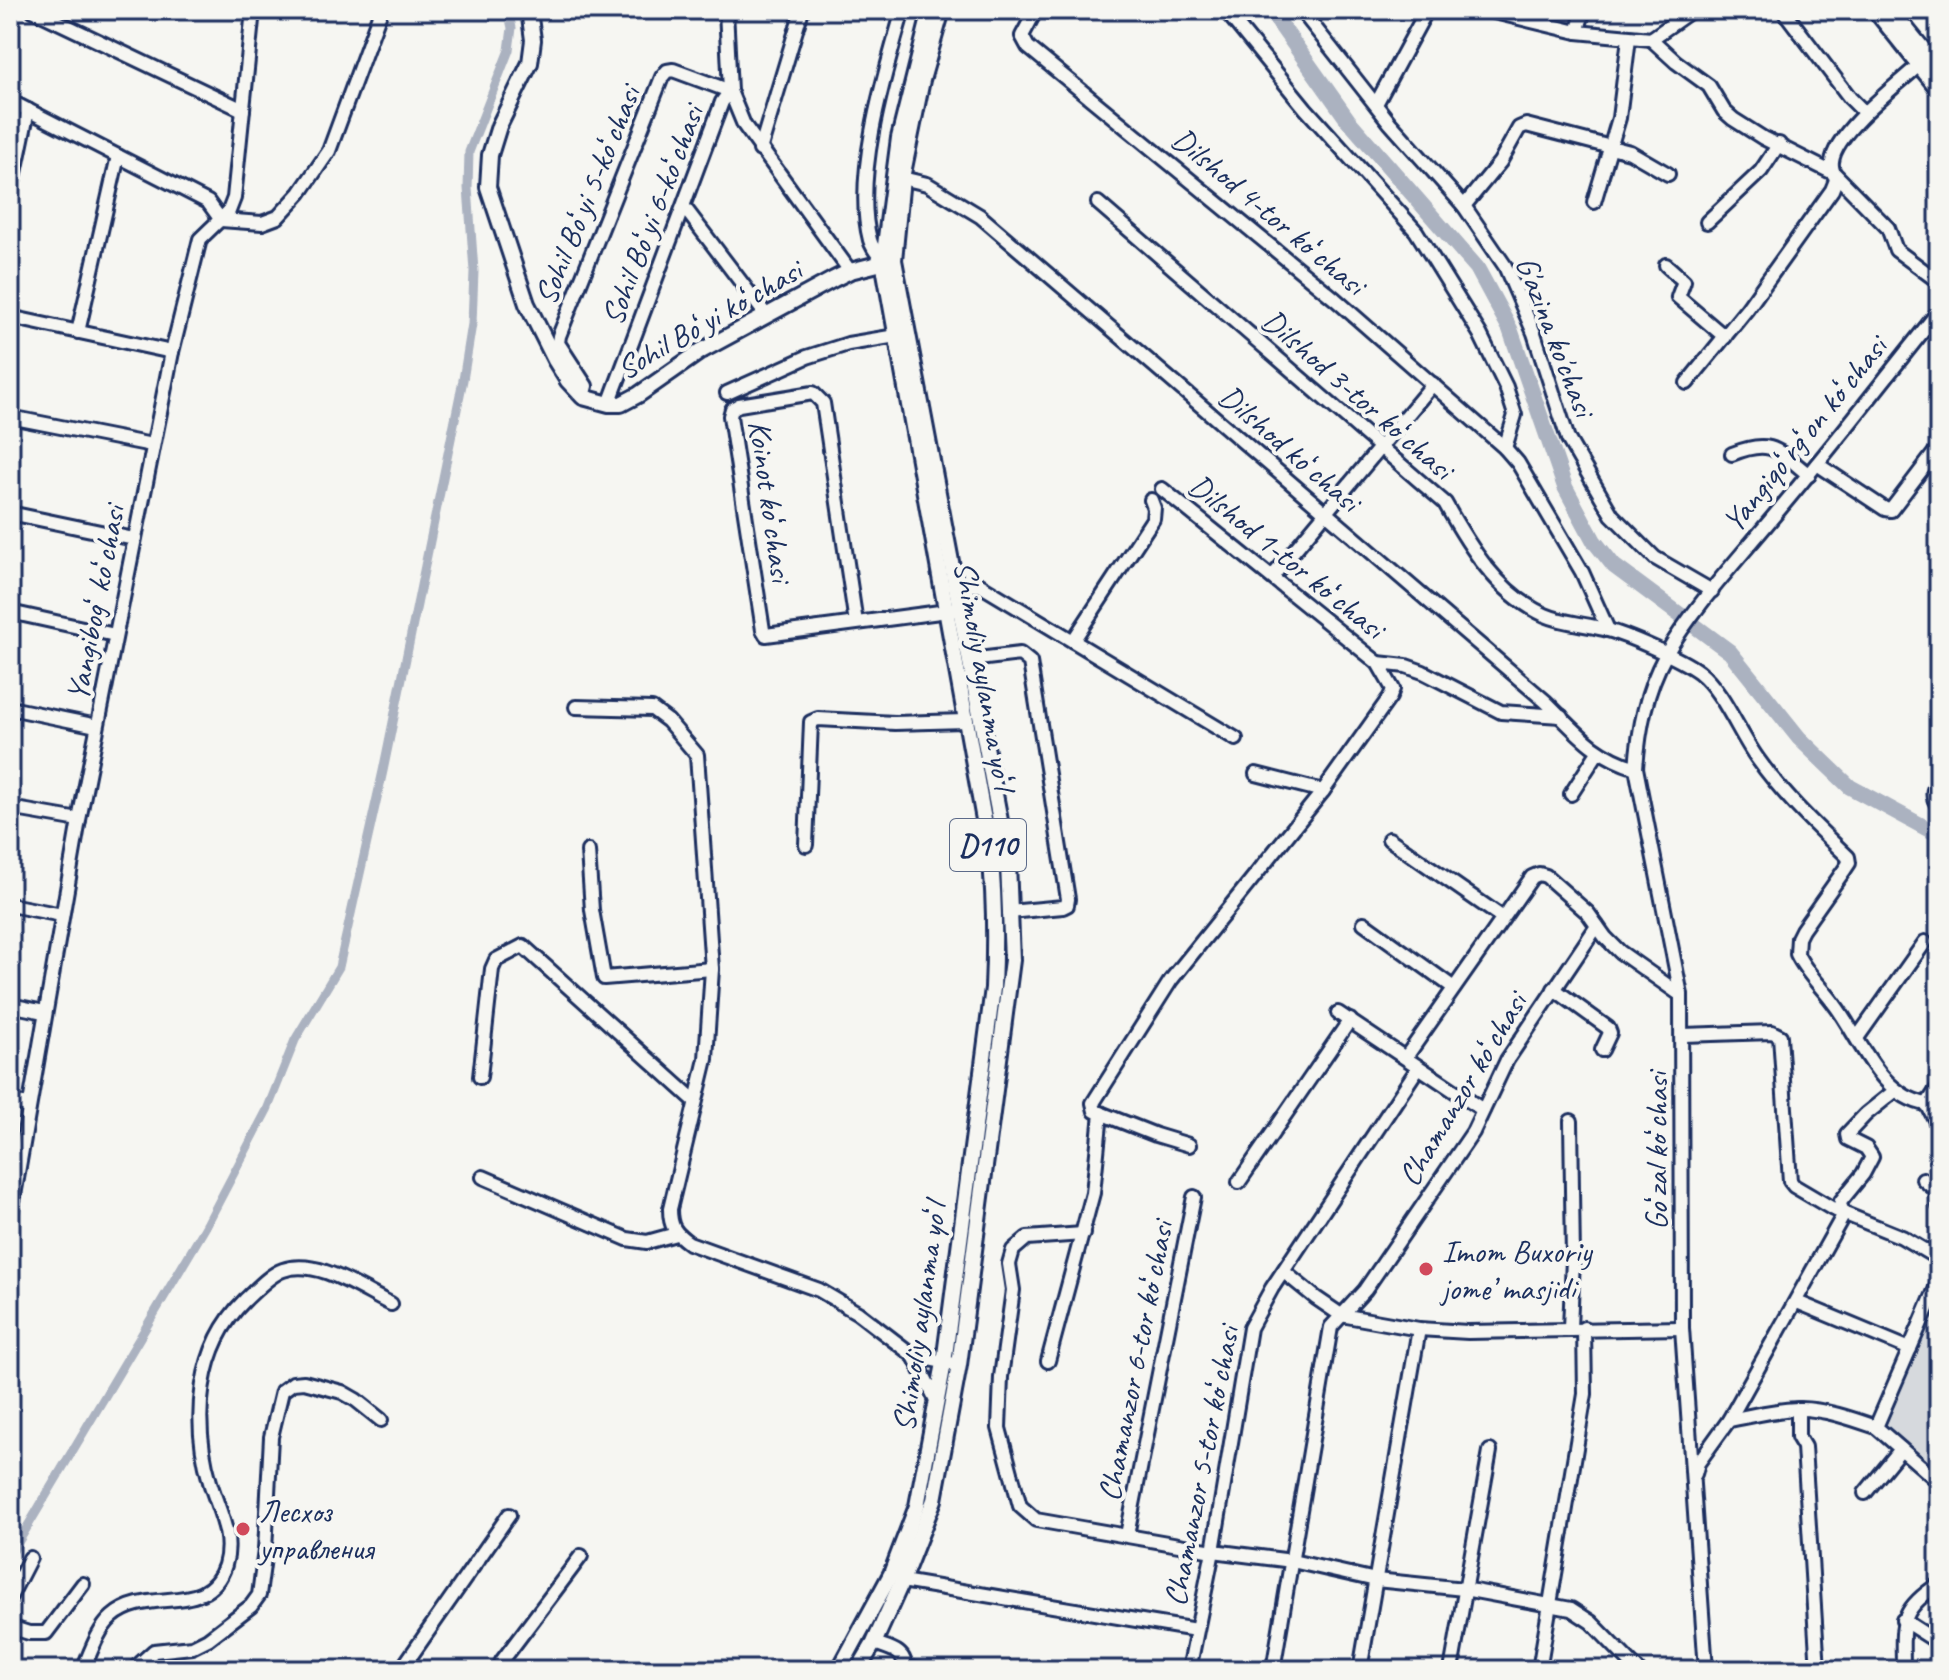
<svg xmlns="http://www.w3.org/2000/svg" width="1949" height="1680" font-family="Caveat,sans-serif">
<rect width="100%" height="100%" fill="#f6f6f2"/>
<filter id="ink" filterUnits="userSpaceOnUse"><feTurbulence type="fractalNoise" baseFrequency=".0125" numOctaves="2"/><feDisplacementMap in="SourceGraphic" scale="16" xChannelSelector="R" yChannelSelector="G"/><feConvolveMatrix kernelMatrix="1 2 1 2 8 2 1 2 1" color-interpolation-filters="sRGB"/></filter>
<g filter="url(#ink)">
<polygon fill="#d6d9dd" stroke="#78849e" stroke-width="2" points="1939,1297 1939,1475 1884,1428"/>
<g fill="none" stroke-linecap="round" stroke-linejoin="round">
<polyline stroke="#abb2c0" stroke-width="9" points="10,1556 205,1228 267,1110 295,1040 339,967 383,771 463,380 472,324 474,271 468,188 469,152 509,50 512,28 508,10"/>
<polyline stroke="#abb2c0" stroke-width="16" points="1270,10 1348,120 1477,268 1510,329 1565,487 1594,541 1614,566 1730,652 1799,738 1850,787 1939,835"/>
<g stroke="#1b2f5e" stroke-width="18">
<g id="minor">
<polyline points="33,10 243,110"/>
<polyline points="726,10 730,91 744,125 850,271"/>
<polyline points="1036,10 1022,36 1028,47 1335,299 1505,448 1515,415 1506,387 1480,334 1416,231 1306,109 1225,10"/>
<polyline points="1301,10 1390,123 1464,206 1505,266 1534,333 1568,439 1612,515 1655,558 1712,591"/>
<polyline points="1486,10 1577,32 1651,39 1692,10"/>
<polyline points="1783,10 1850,98 1865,113"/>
<polyline points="1577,32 1584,10"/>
<polyline points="1651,39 1676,62 1709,86 1724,111 1733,119 1763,138 1835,174 1888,228 1896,250 1939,282"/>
<polyline points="10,101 208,202 221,220 262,223 278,217 300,193 329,151 381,10"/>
<polyline points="1376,104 1427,10"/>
<polyline points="760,150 802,10"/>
<path d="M902,178L927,184L980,216L1545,701C1577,732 1592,754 1636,768"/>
<polyline points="10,197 28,110"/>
<polyline points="1594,202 1619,118 1629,38"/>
<path d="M1098,203L1445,503C1469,546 1498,594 1545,615C1563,623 1585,624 1604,629C1627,635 1680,658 1699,672C1723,691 1739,733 1757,758C1784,796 1815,825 1848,857L1849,863L1845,869L1802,930L1798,938L1797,954C1806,973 1823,988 1835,1005C1860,1038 1880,1097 1927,1104L1939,1127"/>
<polyline points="1464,206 1500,162 1519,128 1526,125 1630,152 1668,174"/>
<polyline points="684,207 766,315"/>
<polyline points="1707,222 1761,171 1779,144"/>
<path d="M883,261C878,255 872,248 870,240C853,176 885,73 903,10"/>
<polyline points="1666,265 1684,281 1678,297 1725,337"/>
<polyline points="10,317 172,352"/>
<polyline points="78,332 118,156"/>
<path d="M1687,383L1747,309L1832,190L1836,180C1834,173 1831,168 1832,162C1835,132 1897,85 1919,65"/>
<polyline points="727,393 807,357 848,344 896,336"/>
<polyline points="583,397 586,386 558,343 559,336 662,77 667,71 673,70 730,91 722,102 609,404"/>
<polyline points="10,417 152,445"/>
<polyline points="1505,448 1518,463 1582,572 1608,630"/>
<path d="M1732,454C1771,438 1778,450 1809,475"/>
<polyline points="1817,464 1885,509 1891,510 1939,447"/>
<polyline points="1162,489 1378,663 1393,689 1390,697 1323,791 1171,980 1093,1103 1095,1111 1156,1135 1189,1145"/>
<polyline points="10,513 134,539"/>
<polyline points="1272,577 1433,384"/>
<polyline points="954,586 980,585 1236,739"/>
<polyline points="10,612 115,635"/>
<polyline points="856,623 823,403 813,393 739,405 732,409 730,416 763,630 766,635 955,610"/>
<polyline points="1073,641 1153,519 1154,508 1151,500"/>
<polyline points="970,660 1020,654 1030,662 1068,899 1067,905 1063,907 1009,912"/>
<polyline points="1378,663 1406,666 1423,672 1501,712 1561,716"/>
<path d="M576,707L652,709L668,721L697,755L712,969L706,1059L670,1209C670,1227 675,1233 689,1243L819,1290L858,1313L914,1356L954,1364"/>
<polyline points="10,708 97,726"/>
<polyline points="1256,774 1323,791"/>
<path d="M1939,780C1932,790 1931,797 1939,807"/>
<polyline points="1571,794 1598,752"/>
<polyline points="10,808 79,820"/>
<polyline points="1389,839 1503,918"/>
<polyline points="806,845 811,722 818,719 895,723 965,721"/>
<polyline points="588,851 592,910 604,978 712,969"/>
<polyline points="10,905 62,915"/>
<polyline points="1364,923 1454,988"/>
<polyline points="1554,989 1608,1028 1610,1033 1602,1050"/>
<polyline points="10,1005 44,1012"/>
<polyline points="1338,1013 1483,1110"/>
<polyline points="1683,1035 1772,1032 1780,1036 1790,1181 1794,1186 1833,1209 1902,1237 1939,1259"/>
<polyline points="1857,1038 1925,942"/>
<polyline points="1406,1057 1532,877 1539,874 1546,876 1588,913 1605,937 1620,952 1681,995"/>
<polyline points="480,1077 492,969 496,960 523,946 695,1101"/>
<polyline points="10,1102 29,1105"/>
<polyline points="1927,1104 1939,1086"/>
<polyline points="483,1177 627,1239 647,1242 676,1234"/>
<polyline points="1923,1179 1938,1192 1939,1206"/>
<polyline points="1239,1182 1350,1020"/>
<polyline points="1844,1214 1840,1205 1841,1201 1863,1174 1872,1157 1866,1148 1848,1139 1847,1134 1866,1114 1896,1090"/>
<polyline points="10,1219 79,820 172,352 200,239 229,211 234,198 253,10"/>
<polyline points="1083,1234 1027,1238 1013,1250 1009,1264 1013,1290 1001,1377 999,1428 1020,1506 1036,1520 1213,1551 1292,1561 1376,1580 1464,1589 1571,1609 1591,1622 1638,1670"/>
<polyline points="1284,1272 1316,1298 1341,1315 1419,1329 1468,1332 1682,1328"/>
<polyline points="1797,1302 1910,1349"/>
<polyline points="1570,1328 1573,1259 1571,1121"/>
<polyline points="914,1356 937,1402"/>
<polyline points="1048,1361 1093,1193 1101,1113"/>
<polyline points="1798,1409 1798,1437 1804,1447 1818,1670"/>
<path d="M1729,1420C1752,1416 1777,1409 1800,1409C1825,1409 1853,1419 1876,1427L1939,1482"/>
<polyline points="1876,1427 1939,1281"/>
<polyline points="1695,1474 1698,1463 1729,1420 1844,1214"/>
<polyline points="1865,1493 1901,1449"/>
<polyline points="1127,1535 1194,1197"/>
<polyline points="902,1581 1196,1630"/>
<polyline points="10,1597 30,1558"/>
<polyline points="1903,1620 1939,1643"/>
<polyline points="10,1627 29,1633 46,1633 83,1584"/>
<path d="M874,1643C888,1648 908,1651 904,1670"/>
<polyline points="905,1667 922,1670"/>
<path d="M83,1670C90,1654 98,1629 112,1617C148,1585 208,1619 225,1565C234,1535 218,1510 210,1482C192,1421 197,1347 245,1300C256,1290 269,1275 283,1270C318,1258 360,1289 391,1304"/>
<polyline points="133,1670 154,1651 192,1647 208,1639 251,1606 259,1595 265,1550 271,1437 282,1391 293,1383 304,1382 342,1392 356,1400 381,1420"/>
<polyline points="401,1670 509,1515"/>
<polyline points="504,1670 500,1666 502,1661 581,1556"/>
<polyline points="1189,1670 1213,1551 1250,1328 1272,1288 1418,1068"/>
<polyline points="1273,1670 1331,1327 1365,1290 1473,1132 1507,1060 1597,926"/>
<polyline points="1360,1670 1419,1329"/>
<polyline points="1451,1670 1490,1451"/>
<polyline points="1539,1670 1585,1394 1584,1328"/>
<path d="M1706,1670L1682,1328L1681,995L1636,768C1639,728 1646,691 1665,656C1692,608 1742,555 1778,511C1833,446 1885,378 1939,311"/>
<path d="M1903,1670C1903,1625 1897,1611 1939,1584"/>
</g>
</g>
<g stroke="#1b2f5e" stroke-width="20">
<g id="major">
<polyline points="529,10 533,40 530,63 499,126 490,155 488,187 527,304 555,360 568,381 583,397 609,404 621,404 638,395 701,351 834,279 850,271 890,261"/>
<polyline points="1875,10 1939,90"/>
<polyline points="1891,10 1939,69"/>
<path d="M839,1670L891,1574L917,1506L944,1363L993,988C995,943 995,898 990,853L883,261L899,138L931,10"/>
<polyline points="858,1670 874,1643 902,1581 934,1500 959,1365 1012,960 1008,863 894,260 902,178 922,80 942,10"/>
</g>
</g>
<use href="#minor" stroke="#f6f6f2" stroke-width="12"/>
<use href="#major" stroke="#f6f6f2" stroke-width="14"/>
</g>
</g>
<g fill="#d1495b" stroke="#f6f6f2" stroke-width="3">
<circle cx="1426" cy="1269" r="8"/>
<circle cx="243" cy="1529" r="8"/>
</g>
<g text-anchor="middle" stroke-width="8" stroke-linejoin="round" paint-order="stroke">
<rect fill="#f6f6f2" stroke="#5d6b8a" stroke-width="2" x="950" y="819" width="76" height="52" rx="6"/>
<g font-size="30" font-weight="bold" fill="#1b2f5e">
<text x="988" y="855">D110</text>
</g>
<g font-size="32" fill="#1b2f5e" stroke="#f6f6f2">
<text transform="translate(587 195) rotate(-68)" y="11">Sohil Boʻyi 5-koʻchasi</text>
<text transform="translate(1269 211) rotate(40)" y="11">Dilshod 4-tor koʻchasi</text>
<text transform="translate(652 215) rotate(-69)" y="11">Sohil Boʻyi 6-koʻchasi</text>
<text transform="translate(709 319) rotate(-30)" y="11">Sohil Boʻyi koʻchasi</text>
<text transform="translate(1556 336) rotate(69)" y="11">G'azina ko'chasi</text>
<text transform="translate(1358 394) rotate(41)" y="11">Dilshod 3-tor koʻchasi</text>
<text transform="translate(1804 434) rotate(-51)" y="11">Yangiqoʻrgʻon koʻchasi</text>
<text transform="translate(1290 448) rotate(41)" y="11">Dilshod koʻchasi</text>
<text transform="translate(771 501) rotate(82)" y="11">Koinot koʻchasi</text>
<text transform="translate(1287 556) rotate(39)" y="11">Dilshod 1-tor koʻchasi</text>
<text transform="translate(95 603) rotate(-79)" y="11">Yangibogʻ koʻchasi</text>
<text transform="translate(985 675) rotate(80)" y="11">Shimoliy aylanma yoʻl</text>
<text transform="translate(1462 1089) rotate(-59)" y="11">Chamanzor koʻchasi</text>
<text transform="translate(1656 1151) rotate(-90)" y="11">Goʻzal koʻchasi</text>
<text transform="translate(919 1317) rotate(-82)" y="11">Shimoliy aylanma yoʻl</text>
<text transform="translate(1135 1361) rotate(-79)" y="11">Chamanzor 6-tor koʻchasi</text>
<text transform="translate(1201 1466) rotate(-79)" y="11">Chamanzor 5-tor koʻchasi</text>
</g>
<g font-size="32" fill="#1b2f5e" stroke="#f6f6f2" text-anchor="start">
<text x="1442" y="1262">Imom Buxoriy<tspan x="1442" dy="37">jome’ masjidi</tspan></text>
<text x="259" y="1522">Лесхоз<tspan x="259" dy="37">управления</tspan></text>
</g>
</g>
<rect width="1949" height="1680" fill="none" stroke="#f6f6f2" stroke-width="40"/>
<rect x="20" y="20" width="1909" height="1640" fill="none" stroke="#1b2f5e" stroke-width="3" filter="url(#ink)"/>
</svg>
